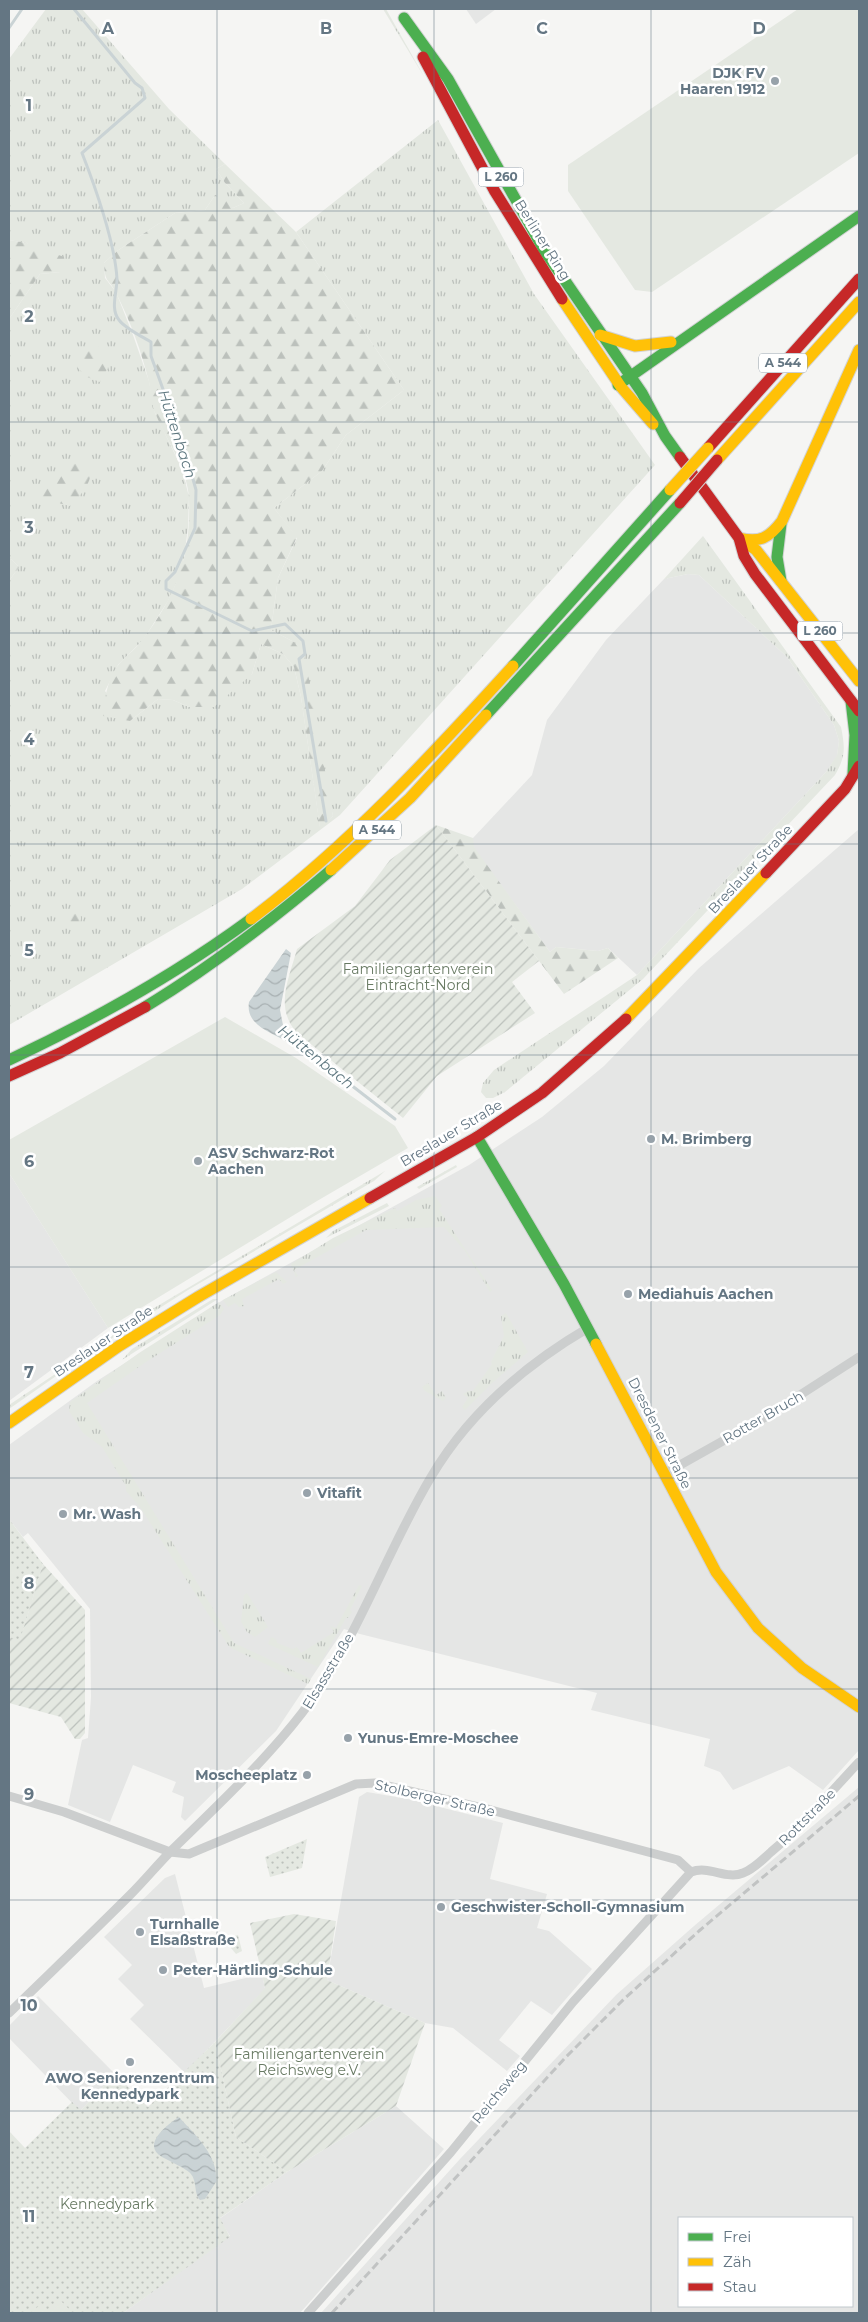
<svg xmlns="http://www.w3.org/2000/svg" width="868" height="2322" font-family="Montserrat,sans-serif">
<defs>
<pattern id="grass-tufts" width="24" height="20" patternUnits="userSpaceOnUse" patternTransform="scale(1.25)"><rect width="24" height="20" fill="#e4e8e1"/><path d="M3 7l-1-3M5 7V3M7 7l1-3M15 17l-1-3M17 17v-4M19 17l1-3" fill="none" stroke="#bcc1bc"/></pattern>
<pattern id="forest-firs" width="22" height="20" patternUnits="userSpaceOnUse" patternTransform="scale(1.25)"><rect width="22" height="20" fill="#e4e8e1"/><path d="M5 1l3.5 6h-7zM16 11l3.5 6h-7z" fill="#bcc1bc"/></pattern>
<pattern id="park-dots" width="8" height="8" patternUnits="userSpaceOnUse" patternTransform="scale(1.25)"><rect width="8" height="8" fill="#e4e8e1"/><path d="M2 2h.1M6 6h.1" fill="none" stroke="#bcc1bc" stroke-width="1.8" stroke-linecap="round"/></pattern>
<pattern id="garden-furrows" width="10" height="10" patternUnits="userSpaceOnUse" patternTransform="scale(1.25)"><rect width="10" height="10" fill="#e4e8e1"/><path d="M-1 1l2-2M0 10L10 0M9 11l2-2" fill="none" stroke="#bcc1bc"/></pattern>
<pattern id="water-waves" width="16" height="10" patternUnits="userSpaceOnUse" patternTransform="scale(1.25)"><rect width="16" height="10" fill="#cad3d5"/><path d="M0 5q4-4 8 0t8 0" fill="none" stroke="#a8b0b2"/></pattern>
</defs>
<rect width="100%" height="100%" fill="#f5f5f3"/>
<g fill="#e5e6e5" fill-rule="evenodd">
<polygon points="466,9 496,9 476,24"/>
<polygon points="688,574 699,575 787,657 834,725 839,741 837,756 826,772 637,975 608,948 598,951 556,947 550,952 473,847 473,838 532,775 547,720 606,640 664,579"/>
<polygon points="859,829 859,1750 823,1790 789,1766 733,1790 720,1772 704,1766 710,1739 591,1710 597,1693 360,1634 344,1629 276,1731 185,1821 181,1817 184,1797 172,1792 176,1782 133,1765 110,1822 68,1805 82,1740 88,1738 91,1697 90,1609 28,1533 23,1537 9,1519 9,1445 97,1381 223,1300 469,1165 542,1117 604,1066 699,968"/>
<polygon points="9,1173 108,1328 9,1401"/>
<path d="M859,1787V2313H321L460,2159L616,1995L694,1926ZM679,2218H852V2306H679Z"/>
<polygon points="367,1792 408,1799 503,1823 490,1879 547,1894 537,1928 549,1931 592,1969 552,2015 531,2001 499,2040 520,2056 507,2071 453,2028 425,2023 327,1980 359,1797"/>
<polygon points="175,1874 204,1988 262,1974 265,1989 185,2073 130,2019 144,2005 118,1979 132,1965 104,1937 165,1878"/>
<polygon points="38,1996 115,2074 80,2111 9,2038 9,2026"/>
<polygon points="396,2106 444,2149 300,2313 123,2313 230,2236 219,2219 287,2172"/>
</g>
<g fill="url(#grass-tufts)">
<polygon points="46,9 82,9 169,109 225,164 216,169 225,183 244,203 233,208 215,195 205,210 175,213 117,251 104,263 105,278 116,292 133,335 149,381 155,413 182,469 189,497 188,528 182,571 168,601 143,640 118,665 105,691 130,721 158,699 173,700 189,707 252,674 261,644 283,654 294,667 301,697 320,827 333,816 294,642 271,630 278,578 297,538 274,508 322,471 346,435 404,390 296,232 438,120 534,294 655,465 340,815 242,889 9,1025 9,581 19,567 9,557 9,319 40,274 60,272 27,243 9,240 9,59"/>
<polygon points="383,9 386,9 426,80"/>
<path d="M703,536L841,727C845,748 846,756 835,775L643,979L505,1092L493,1098H486L481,1092L483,1083L494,1070L637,975L826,772L837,755L839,741L834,725L787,657L699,575L688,574L664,579Z"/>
<polygon points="456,1165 457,1167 419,1189 417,1187"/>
<polygon points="385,1171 374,1181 188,1290 89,1353 9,1409 9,1405 149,1311"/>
<polygon points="435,1196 442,1206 439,1209 492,1290 490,1292 465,1251 444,1227 366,1230 294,1270 298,1276 296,1277 291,1264 333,1238 395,1208 397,1211 416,1200"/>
<polygon points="387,1203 389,1206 326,1238 333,1231"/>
<polygon points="276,1272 287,1282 283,1284 279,1279 242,1299 244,1306 239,1307 235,1303 228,1307 223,1300"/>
<polygon points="213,1299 218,1299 122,1360 132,1349"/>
<polygon points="219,1302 224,1309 220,1315 146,1362 87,1403 234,1643 311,1679 308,1684 231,1648 228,1645 140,1507 126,1491 126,1486 102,1447 83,1433 69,1411 70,1402 139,1353"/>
<polygon points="506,1313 528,1352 491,1384 465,1410 462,1407 468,1398 463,1394 468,1391 473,1391 492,1364 491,1362 504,1336 501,1316"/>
<polygon points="428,1383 436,1395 442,1391 446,1398 443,1401 425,1391 422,1387"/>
<polygon points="359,1585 362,1586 350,1610 352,1612 348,1618 346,1618 318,1667 268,1644 271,1637 276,1639 277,1643 293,1649 297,1647 301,1653 331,1634 334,1632 330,1626 336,1628"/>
<polygon points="247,1593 268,1627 255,1637 247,1632 241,1622 244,1595"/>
</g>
<g fill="url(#forest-firs)">
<path d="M225,164L296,232L404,390L346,435L322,471L274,508L297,537L278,578L271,630L294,642L305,657L333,816L320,828L301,697L294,667L283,654L261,644L252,674L214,707H189L173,700L158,699L130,721L103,716C105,698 107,678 120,663C127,655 137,648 143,639C177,594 191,556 189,499C188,469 167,442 156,415C151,405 151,393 149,382C142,353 130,320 116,293C108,277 105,284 104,263L117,251L175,213L205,210L215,195L227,197L233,208L244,203L225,183L216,169Z"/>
<polygon points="9,240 27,243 64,257 60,272 40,274 9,319"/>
<polygon points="91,346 100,347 108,368 100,382 87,377 77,367 77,356"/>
<path d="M81,459L91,462C94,480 83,493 70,506L39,498L38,486L69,464Z"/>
<polygon points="9,557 19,567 9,581"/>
<polygon points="436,825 473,838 474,847 550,952 556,947 598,951 608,948 618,958 564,994"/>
<circle cx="75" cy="918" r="6"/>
</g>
<g fill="url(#park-dots)">
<polygon points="9,1519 43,1564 20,1641 9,1637"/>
<polygon points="307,1839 302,1868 270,1877 265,1857"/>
<polygon points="238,1935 242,1951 236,1954 231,1948 230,1937"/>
<polygon points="215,2042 236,2137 287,2172 220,2218 230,2237 123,2313 9,2313 9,2131 25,2148 72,2102 81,2110 115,2074 148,2107"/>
</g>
<g fill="url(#garden-furrows)">
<path d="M436,825L539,961L512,982L535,1013L437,1076L403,1118L297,1033C274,1007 289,979 297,949L355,906L390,860Z"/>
<polygon points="43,1564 85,1610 85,1733 80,1739 75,1739 61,1717 9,1703 9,1637 20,1640"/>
<polygon points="294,1914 336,1921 327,1980 425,2023 396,2106 287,2172 236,2137 215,2042 265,1988 250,1923"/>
</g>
<g fill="#e4e8e1">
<polygon points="798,9 859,9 859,153 652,292 635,290 568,191 568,165"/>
<polygon points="225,1017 296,1058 395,1126 408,1148 317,1201 108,1328 9,1173 9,1140"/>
<polygon points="9,1563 17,1566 9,1588"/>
<polygon points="59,2299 73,2313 30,2313 40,2305 46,2311"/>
</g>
<g fill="url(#water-waves)">
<path d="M286,949L291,953L280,1010L283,1025L294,1037L290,1043C273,1033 245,1026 249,1002Z"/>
<path d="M179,2117C195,2135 219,2156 216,2182L205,2199L200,2200C193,2192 198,2180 189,2172C181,2166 171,2162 162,2157C141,2144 167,2125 179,2117Z"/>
</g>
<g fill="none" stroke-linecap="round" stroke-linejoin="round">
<g stroke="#cad3d5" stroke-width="3">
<path d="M74,9L135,83L142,88L145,98L82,153C95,186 115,243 117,279C117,292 110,309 119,320C126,329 141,336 151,342V356L185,450L196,490L195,528L175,572L166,581V589L252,631L285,624L303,641L305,654L299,659L326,821"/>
<polyline points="9,28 22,9"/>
<polyline points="289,1037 395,1119"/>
</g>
<g stroke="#d2d3d4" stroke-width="13">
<g id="fast">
<polyline points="404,18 448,79 544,250 642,393 665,436 680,457"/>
<polyline points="618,385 859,216"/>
<polyline points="781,524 777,557 781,581"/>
<polyline points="513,666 670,490"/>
<polyline points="851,701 855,735 853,774"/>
<polyline points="486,715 680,503"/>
<path d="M145,1007C211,967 272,920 331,870"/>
<path d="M9,1060C94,1020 175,975 251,919"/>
<polyline points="477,1137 564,1284 596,1344"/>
</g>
</g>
<g stroke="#d2d3d4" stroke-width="13">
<g id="slow">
<polyline points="562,299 621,387 653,424"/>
<polyline points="600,335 635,346 671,342"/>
<polyline points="717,460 859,302"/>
<path d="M739,538C760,543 769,538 782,521L859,350"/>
<polyline points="740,539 756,550 859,681"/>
<polyline points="331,870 410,798 486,715"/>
<path d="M251,919C348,846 432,755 513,666"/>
<polyline points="626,1019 766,873"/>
<polyline points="596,1344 716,1572 758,1628 802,1668 859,1707"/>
<polyline points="9,1423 119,1346 198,1297 370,1198"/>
</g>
</g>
<g stroke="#d2d3d4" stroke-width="13">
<g id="jam">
<polyline points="423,57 494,190 562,299"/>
<polyline points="708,448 859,279"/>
<polyline points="680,457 739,538 744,556 755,574 859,711"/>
<polyline points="766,873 845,789 859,766"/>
<polyline points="9,1076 60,1053 145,1007"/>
<polyline points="370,1198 477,1137 542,1093 626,1019"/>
</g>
</g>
<g stroke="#cccece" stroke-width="9">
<polyline points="664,1474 769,1415 859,1357"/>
<polyline points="9,1796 64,1812 170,1852 189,1854 356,1784 375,1783 491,1810 678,1860 691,1872"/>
<path d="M9,2013C49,1974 90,1935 130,1895C145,1880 158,1864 173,1849C217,1806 265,1761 302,1713C357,1642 385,1554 431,1477C468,1414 525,1365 588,1328"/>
<path d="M308,2313L451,2152L573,2002L691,1872C709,1865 726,1880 743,1873C754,1869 762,1860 771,1852C803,1825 830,1793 859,1762"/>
</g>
<use href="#fast" stroke="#4caf50" stroke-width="11"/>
<use href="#slow" stroke="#ffc107" stroke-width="11"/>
<use href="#jam" stroke="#c62828" stroke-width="11"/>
<g stroke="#c1c3c3" stroke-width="3" stroke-dasharray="8 4" stroke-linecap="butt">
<polyline points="858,615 859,615"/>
<polyline points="332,2313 565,2058 624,1999 699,1931 859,1796"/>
</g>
<g stroke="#d1d2d2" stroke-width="13" stroke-linecap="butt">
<polyline id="slow-bridge" points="670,490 708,448"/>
</g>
<g stroke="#d1d2d2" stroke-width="13" stroke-linecap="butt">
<polyline id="jam-bridge" points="680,503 717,460"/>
</g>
<use href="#slow-bridge" stroke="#ffc107" stroke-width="11"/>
<use href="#jam-bridge" stroke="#c62828" stroke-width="11"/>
</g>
<path fill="none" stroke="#647683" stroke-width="1" stroke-opacity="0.55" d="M217,9V2313M434,9V2313M651,9V2313M9,211H859M9,422H859M9,633H859M9,844H859M9,1055H859M9,1267H859M9,1478H859M9,1689H859M9,1900H859M9,2111H859"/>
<g fill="#97a2aa" stroke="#fff" stroke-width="2">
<circle cx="775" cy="81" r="5"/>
<circle cx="651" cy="1139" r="5"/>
<circle cx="198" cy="1161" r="5"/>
<circle cx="628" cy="1294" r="5"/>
<circle cx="307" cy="1493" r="5"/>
<circle cx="63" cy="1514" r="5"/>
<circle cx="348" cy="1738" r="5"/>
<circle cx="307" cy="1775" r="5"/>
<circle cx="441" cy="1907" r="5"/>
<circle cx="140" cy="1932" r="5"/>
<circle cx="163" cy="1970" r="5"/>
<circle cx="130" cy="2062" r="5"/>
</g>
<g text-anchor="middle" stroke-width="5" stroke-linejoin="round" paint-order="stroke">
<g fill="#fff" stroke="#929fa8" stroke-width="1">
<rect x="478.5" y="167.5" width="45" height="19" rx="4"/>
<rect x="759" y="353.5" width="48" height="19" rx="4"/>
<rect x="797.5" y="621.5" width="45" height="19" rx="4"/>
<rect x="353" y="820.5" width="48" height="19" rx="4"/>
</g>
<g font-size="12" font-weight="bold" fill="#647683">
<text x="501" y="181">L 260</text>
<text x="783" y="367">A 544</text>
<text x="820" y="635">L 260</text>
<text x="377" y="834">A 544</text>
</g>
<g font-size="14" font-weight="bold" fill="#647683" stroke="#fff" text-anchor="start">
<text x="765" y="78" text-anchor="end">DJK FV<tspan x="765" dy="16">Haaren 1912</tspan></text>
<text x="661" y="1144">M. Brimberg</text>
<text x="208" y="1158">ASV Schwarz-Rot<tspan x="208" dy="16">Aachen</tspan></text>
<text x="638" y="1299">Mediahuis Aachen</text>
<text x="317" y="1498">Vitafit</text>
<text x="73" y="1519">Mr. Wash</text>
<text x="358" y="1743">Yunus-Emre-Moschee</text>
<text x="297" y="1780" text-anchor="end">Moscheeplatz</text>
<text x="451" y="1912">Geschwister-Scholl-Gymnasium</text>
<text x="150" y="1929">Turnhalle<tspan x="150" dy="16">Elsaßstraße</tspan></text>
<text x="173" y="1975">Peter-Härtling-Schule</text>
<text x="130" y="2083" text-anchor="middle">AWO Seniorenzentrum<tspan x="130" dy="16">Kennedypark</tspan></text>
</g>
<g font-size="14" fill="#647683" stroke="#fff">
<text transform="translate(543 240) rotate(58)" y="5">Berliner Ring</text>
<text transform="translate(750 869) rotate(-47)" y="5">Breslauer Straße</text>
<text transform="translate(451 1133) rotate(-31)" y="5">Breslauer Straße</text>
<text transform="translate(103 1341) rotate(-34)" y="5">Breslauer Straße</text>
<text transform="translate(763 1417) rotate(-30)" y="5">Rotter Bruch</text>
<text transform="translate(660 1433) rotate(63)" y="5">Dresdener Straße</text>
<text transform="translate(328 1671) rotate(-59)" y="5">Elsassstraße</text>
<text transform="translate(435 1798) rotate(13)" y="5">Stolberger Straße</text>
<text transform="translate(807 1817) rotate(-45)" y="5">Rottstraße</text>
<text transform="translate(499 2092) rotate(-51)" y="5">Reichsweg</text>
</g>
<g font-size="14" fill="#687a63" stroke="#fff">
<text x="418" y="974">Familiengartenverein<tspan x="418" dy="16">Eintracht-Nord</tspan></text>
<text x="309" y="2059">Familiengartenverein<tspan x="309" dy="16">Reichsweg e.V.</tspan></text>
<text x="107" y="2209">Kennedypark</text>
</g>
<g font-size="15" font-style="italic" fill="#5f7880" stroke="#fff">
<text transform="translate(177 434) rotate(72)" y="5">Hüttenbach</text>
<text transform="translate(316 1057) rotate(39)" y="5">Hüttenbach</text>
</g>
</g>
<g font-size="16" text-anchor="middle" font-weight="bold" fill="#647683" stroke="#fff" stroke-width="5" stroke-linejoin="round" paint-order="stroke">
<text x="108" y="34">A</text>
<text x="326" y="34">B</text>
<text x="542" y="34">C</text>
<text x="759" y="34">D</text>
<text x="29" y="111">1</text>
<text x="29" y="322">2</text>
<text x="29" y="533">3</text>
<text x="29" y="745">4</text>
<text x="29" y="956">5</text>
<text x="29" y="1167">6</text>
<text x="29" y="1378">7</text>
<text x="29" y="1589">8</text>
<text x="29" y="1800">9</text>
<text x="29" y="2011">10</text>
<text x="29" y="2222">11</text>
</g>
<rect width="868" height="2322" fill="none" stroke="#647683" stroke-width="20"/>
<rect x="678" y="2217" width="175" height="90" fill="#ffffff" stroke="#c1c8cd"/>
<rect x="688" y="2233" width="25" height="8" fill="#4caf50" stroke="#c1c8cd"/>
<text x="723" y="2242" font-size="15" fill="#647683">Frei</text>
<rect x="688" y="2258" width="25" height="8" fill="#ffc107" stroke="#c1c8cd"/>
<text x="723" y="2267" font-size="15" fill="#647683">Zäh</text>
<rect x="688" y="2283" width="25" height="8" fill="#c62828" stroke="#c1c8cd"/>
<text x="723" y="2292" font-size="15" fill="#647683">Stau</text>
</svg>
